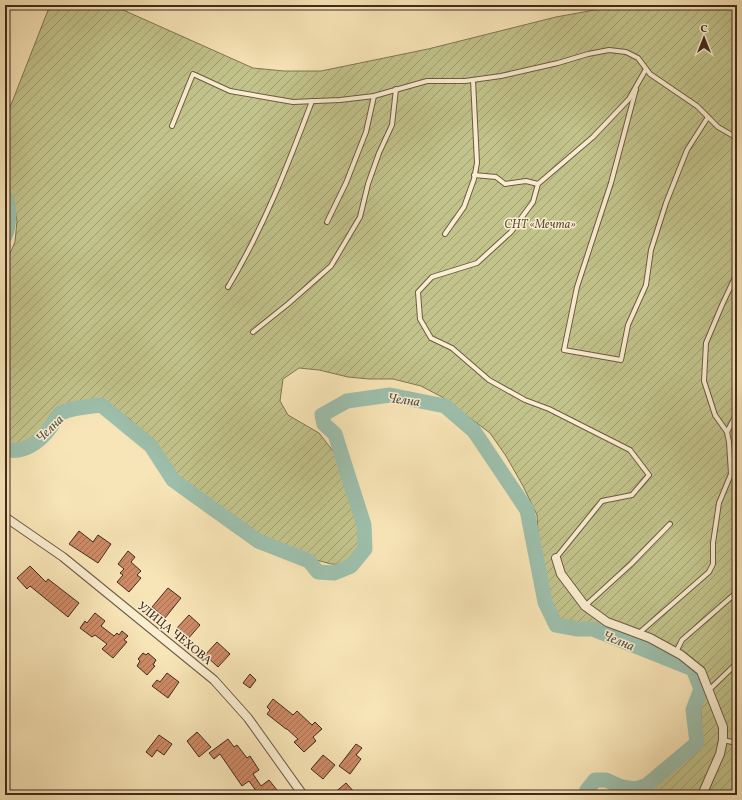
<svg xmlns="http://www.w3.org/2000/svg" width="742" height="800" font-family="Vollkorn,serif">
<defs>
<pattern id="garden-furrows" width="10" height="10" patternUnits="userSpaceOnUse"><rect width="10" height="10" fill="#c2c38b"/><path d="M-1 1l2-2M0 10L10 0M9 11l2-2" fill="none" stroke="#9f9f71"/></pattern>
<pattern id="building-hatch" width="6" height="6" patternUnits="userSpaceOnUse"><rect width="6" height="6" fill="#ce8a66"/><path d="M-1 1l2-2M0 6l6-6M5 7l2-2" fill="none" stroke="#a97153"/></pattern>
</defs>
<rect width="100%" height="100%" fill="#f8e5b7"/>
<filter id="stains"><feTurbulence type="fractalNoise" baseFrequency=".005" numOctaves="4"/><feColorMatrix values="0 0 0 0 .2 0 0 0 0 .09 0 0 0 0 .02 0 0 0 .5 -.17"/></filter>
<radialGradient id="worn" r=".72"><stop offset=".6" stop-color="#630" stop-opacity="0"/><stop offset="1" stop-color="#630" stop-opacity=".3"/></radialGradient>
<polygon fill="url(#garden-furrows)" stroke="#807655" points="50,5 112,5 253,68 284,71 321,71 428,49 556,17 622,5 737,5 737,795 609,795 625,785 647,781 674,762 691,744 701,720 700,691 695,679 685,667 659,656 603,638 556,620 549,612 544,593 539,550 537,515 523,486 506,456 490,433 442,397 421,386 393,379 369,379 348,377 319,370 299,368 283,379 280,401 288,415 319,433 354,478 359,491 362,513 368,535 368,544 363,556 348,565 331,564 302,556 256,537 201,499 163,460 130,419 113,409 97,408 74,413 63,417 38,447 23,451 9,452 5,449 5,265 15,242 17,221 14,205 5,178 5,126 9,110"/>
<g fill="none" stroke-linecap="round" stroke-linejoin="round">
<g stroke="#9dbfac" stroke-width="15">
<path d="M5,197C11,206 9,227 5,236"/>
<path d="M5,449C22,455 40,442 50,428C53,424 56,416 61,413C73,407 87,407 101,405L151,446L173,480L258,541L309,561L318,572L334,573L351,566L365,549L364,525L335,434L324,424L322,415L347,401L390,395L445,406L474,431L527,510L545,602L556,625L578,629H593L693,669L701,689L693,710L697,743L647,785L635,789L622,787L606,780H595L587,790L585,795"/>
</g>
</g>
<g fill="url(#building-hatch)" stroke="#3f2a1f">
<polygon points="79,531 93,542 98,535 111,544 98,563 69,544"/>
<polygon points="128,551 135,557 131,562 141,571 137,575 141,578 129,592 117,582 123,575 120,573 124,569 118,564"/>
<polygon points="30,566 46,582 48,579 79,603 68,617 30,586 27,589 17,578"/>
<polygon points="168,588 181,598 165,618 152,607"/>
<polygon points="95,613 105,621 101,626 114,636 117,633 119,635 122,631 128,636 124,640 127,642 113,658 102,649 107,644 95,635 92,637 80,628 85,621 87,623"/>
<polygon points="189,615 200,625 187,640 176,629"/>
<polygon points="217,642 230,654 218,667 205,655"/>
<polygon points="143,653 146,655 148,653 156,660 153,665 155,666 147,675 137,666 140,661 138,659"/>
<polygon points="167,673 179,682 168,698 152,686 157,680 160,682"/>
<polygon points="250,674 256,680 250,688 243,683"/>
<polygon points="273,699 293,715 297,711 312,725 315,722 322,729 313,737 316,741 304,752 294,742 298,739 287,729 286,729 267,714 270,710 267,707"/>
<polygon points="197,732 211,747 199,757 187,741"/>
<polygon points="159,735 172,744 164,755 157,750 152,757 146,752"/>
<polygon points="228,739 234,747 237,745 247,758 250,756 259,770 253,774 261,786 269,780 281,795 259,795 249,781 242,786 220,754 214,759 209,753"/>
<polygon points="356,744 362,748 356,755 361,759 350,774 339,766"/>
<polygon points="323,755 335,765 323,779 311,769"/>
<polygon points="346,783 357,795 332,795"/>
</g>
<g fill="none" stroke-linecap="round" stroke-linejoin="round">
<g stroke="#6d5945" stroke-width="6">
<g id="service">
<polyline points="636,89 611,183 577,287 564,350 621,360 628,325 646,285 651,250 666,203 687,150 708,117"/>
<polyline points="172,126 193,74 230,91 293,102 340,100 374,96 427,81 465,81 501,76 558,63 588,54 609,50 626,52 638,58 650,74 697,106 718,127 737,138"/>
<polyline points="474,175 496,177 505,184 526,181 538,184 593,137 629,99 646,69"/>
<polyline points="538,184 533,202 511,232 477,263 432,277 418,292 420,319 431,338 452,348 489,380 525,400 549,409 630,450 649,475 632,495 602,501 556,558"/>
<polyline points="327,222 346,183 366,132 374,96"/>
<polyline points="445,234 464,207 474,179 477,163 473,80"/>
<path d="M228,287C263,229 288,165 312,101"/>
<polyline points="253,332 288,304 331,266 360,217 368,184 379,153 392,125 396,89"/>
<polyline points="727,432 737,413"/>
<polyline points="585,606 631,564 670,524"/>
<polyline points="638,634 709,572 713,564 713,543 719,503 731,474 729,442 727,432 715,415 704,381 706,343 722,305 737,273"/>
<polyline points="676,652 682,640 737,592"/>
<polyline points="709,690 737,663"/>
<polyline points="723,740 737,743"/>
<polyline points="704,792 713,795"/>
</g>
</g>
<g stroke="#6d5945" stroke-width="10">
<g id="minor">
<polyline points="5,517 63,557 214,680 248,718 303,795"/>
<polyline points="556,558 561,574 585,606 607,622 650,638 681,655 701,671 723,727 723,740 720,754 702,795"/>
</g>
</g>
<use href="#service" stroke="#faeed0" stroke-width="4"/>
<use href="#minor" stroke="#faeed0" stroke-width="8"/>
</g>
<g text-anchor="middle" stroke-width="3" stroke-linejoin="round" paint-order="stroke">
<g font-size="12" font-style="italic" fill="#60503a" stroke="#faeed0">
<text x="540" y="228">СНТ «Мечта»</text>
</g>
<g font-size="12" fill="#3f2a1f" stroke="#faeed0">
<text transform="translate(175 633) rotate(39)" y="4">УЛИЦА ЧЕХОВА</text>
</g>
<g font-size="13" font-style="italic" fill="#564f42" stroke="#faeed0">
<text transform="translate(404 399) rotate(8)" y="5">Челна</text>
<text transform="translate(49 428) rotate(-45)" y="5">Челна</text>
<text transform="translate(619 640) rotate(22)" y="5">Челна</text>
</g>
</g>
<rect width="742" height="800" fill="none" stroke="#f8e5b7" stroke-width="20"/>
<rect x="6" y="6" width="730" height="788" fill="none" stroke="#3f2a1f" stroke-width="2"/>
<rect x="10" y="10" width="722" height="780" fill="none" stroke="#3f2a1f"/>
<g transform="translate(704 38)" stroke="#faeed0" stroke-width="3" paint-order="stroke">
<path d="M0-3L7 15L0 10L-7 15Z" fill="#3f2a1f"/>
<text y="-6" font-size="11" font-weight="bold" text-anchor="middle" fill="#3f2a1f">С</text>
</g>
<rect width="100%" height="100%" filter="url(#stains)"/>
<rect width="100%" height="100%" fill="url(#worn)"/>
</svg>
